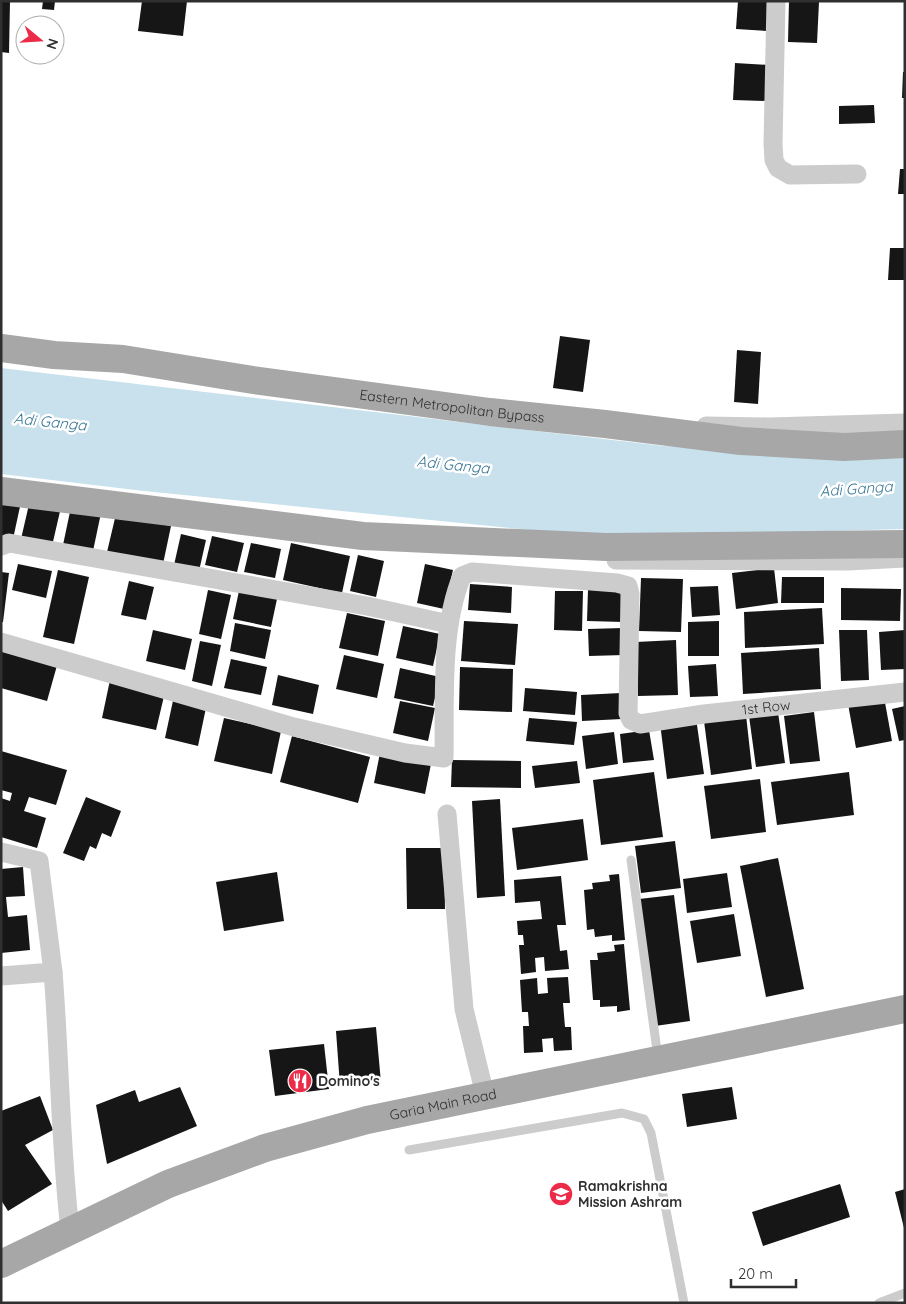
<svg xmlns="http://www.w3.org/2000/svg" width="906" height="1304" font-family="Quicksand,sans-serif">
<rect width="100%" height="100%" fill="#fff"/>
<polygon fill="#c8e1ed" points="1,368 664,446 905,455 905,529 599,537 144,491 1,474"/>
<g fill="#161616">
<polygon points="1,1 10,1 9,53 1,52"/>
<polygon points="43,1 55,1 54,10 42,9"/>
<polygon points="142,1 187,1 183,36 138,31"/>
<polygon points="738,1 769,1 767,31 736,29"/>
<polygon points="789,1 819,2 817,43 788,42"/>
<polygon points="735,63 769,65 767,101 733,100"/>
<polygon points="903,72 905,72 905,98 902,98"/>
<polygon points="874,105 875,123 839,124 839,106"/>
<polygon points="900,169 905,169 905,194 898,194"/>
<polygon points="890,248 905,248 905,280 888,280"/>
<polygon points="560,336 590,340 583,392 553,388"/>
<polygon points="737,350 761,352 758,404 734,402"/>
<polygon points="1,498 21,502 13,539 1,537"/>
<polygon points="30,500 61,507 52,546 21,539"/>
<polygon points="71,507 101,513 93,551 63,545"/>
<polygon points="116,514 171,526 163,564 107,552"/>
<polygon points="181,534 206,540 199,571 174,565"/>
<polygon points="212,536 244,543 237,572 205,565"/>
<polygon points="251,543 281,549 275,578 244,572"/>
<polygon points="291,543 350,556 342,593 283,580"/>
<polygon points="358,555 384,561 376,597 350,591"/>
<polygon points="18,564 52,571 46,598 12,590"/>
<polygon points="425,564 453,570 444,609 417,603"/>
<polygon points="774,568 778,603 736,609 732,573"/>
<polygon points="58,570 89,577 74,644 43,637"/>
<polygon points="1,572 9,573 3,622 1,622"/>
<polygon points="782,577 824,577 824,603 781,603"/>
<polygon points="641,578 683,579 681,632 639,631"/>
<polygon points="129,581 154,587 146,620 121,615"/>
<polygon points="470,584 512,587 511,613 468,610"/>
<polygon points="718,586 720,615 692,617 690,587"/>
<polygon points="841,588 901,589 900,621 841,620"/>
<polygon points="208,590 231,595 221,639 199,634"/>
<polygon points="588,590 625,590 624,622 587,621"/>
<polygon points="239,591 277,599 271,627 233,619"/>
<polygon points="555,591 583,591 582,631 554,630"/>
<polygon points="822,608 824,644 745,648 744,612"/>
<polygon points="347,613 385,621 378,656 339,648"/>
<polygon points="464,621 518,624 515,665 461,661"/>
<polygon points="719,621 719,656 688,656 688,622"/>
<polygon points="235,623 271,630 265,659 230,651"/>
<polygon points="403,626 440,634 433,666 396,658"/>
<polygon points="623,628 624,655 589,656 588,629"/>
<polygon points="153,630 192,639 185,670 146,661"/>
<polygon points="839,630 867,630 869,680 841,681"/>
<polygon points="905,630 905,669 881,670 879,632"/>
<polygon points="676,640 678,695 638,696 636,642"/>
<polygon points="200,641 221,645 212,686 192,681"/>
<polygon points="1,646 58,662 47,701 1,688"/>
<polygon points="819,648 821,689 743,694 741,653"/>
<polygon points="344,655 384,664 377,698 336,689"/>
<polygon points="231,659 267,667 261,695 224,688"/>
<polygon points="716,664 718,696 690,697 688,666"/>
<polygon points="460,667 513,669 512,712 459,710"/>
<polygon points="400,668 440,677 433,706 394,698"/>
<polygon points="278,675 319,685 313,714 272,705"/>
<polygon points="110,680 165,692 156,730 102,718"/>
<polygon points="525,688 577,692 575,715 523,711"/>
<polygon points="621,693 622,719 582,721 581,695"/>
<polygon points="174,696 207,703 198,746 165,738"/>
<polygon points="884,697 892,741 856,748 848,704"/>
<polygon points="400,701 435,708 428,741 393,733"/>
<polygon points="905,706 905,740 899,741 892,709"/>
<polygon points="778,712 785,763 756,767 749,716"/>
<polygon points="814,712 820,761 790,764 784,716"/>
<polygon points="746,715 752,769 711,775 704,721"/>
<polygon points="224,718 281,731 272,774 214,761"/>
<polygon points="529,718 577,722 574,745 526,741"/>
<polygon points="696,718 704,774 667,779 660,723"/>
<polygon points="649,730 654,760 623,763 620,734"/>
<polygon points="614,732 618,764 586,769 582,736"/>
<polygon points="292,736 370,757 358,803 280,782"/>
<polygon points="1,751 67,770 56,805 29,797 24,811 46,818 37,848 1,837 1,798 10,801 12,793 1,790"/>
<polygon points="380,753 431,764 425,794 374,783"/>
<polygon points="452,760 521,761 521,788 451,787"/>
<polygon points="577,761 580,783 535,788 532,766"/>
<polygon points="654,772 663,837 601,845 593,780"/>
<polygon points="849,772 854,815 777,825 771,782"/>
<polygon points="760,779 766,832 711,839 704,786"/>
<polygon points="86,797 121,811 111,837 102,833 96,849 90,846 84,861 63,853"/>
<polygon points="500,799 505,896 477,898 472,801"/>
<polygon points="583,819 588,860 517,870 512,828"/>
<polygon points="675,841 681,888 641,893 635,846"/>
<polygon points="406,848 444,848 445,909 407,909"/>
<polygon points="778,858 804,989 766,997 740,866"/>
<polygon points="23,867 25,896 6,897 8,917 27,915 30,950 1,953 1,869"/>
<polygon points="277,872 284,921 224,931 216,882"/>
<polygon points="727,873 732,907 687,913 683,879"/>
<polygon points="619,874 625,940 612,941 612,935 595,937 594,929 587,930 584,890 593,889 592,883 610,881 609,875"/>
<polygon points="561,876 566,925 557,925 560,951 567,950 569,969 545,971 544,957 535,958 536,972 521,974 519,945 524,945 523,935 518,935 517,921 542,919 540,901 515,903 514,880"/>
<polygon points="674,895 690,1021 655,1026 639,899"/>
<polygon points="734,914 741,956 697,963 690,921"/>
<polygon points="624,944 630,1010 617,1012 617,1006 600,1007 600,1000 593,1000 590,960 598,960 597,953 615,951 614,945"/>
<polygon points="568,977 570,1003 563,1003 565,1027 571,1027 572,1050 554,1051 553,1038 542,1039 543,1052 524,1053 523,1026 529,1026 528,1012 522,1012 520,980 537,978 538,994 548,993 547,978"/>
<polygon points="376,1027 381,1083 340,1086 336,1031"/>
<polygon points="324,1044 329,1089 275,1096 269,1050"/>
<polygon points="180,1087 197,1126 107,1164 96,1105 135,1090 139,1102"/>
<polygon points="732,1087 737,1119 687,1127 682,1094"/>
<polygon points="40,1096 53,1130 25,1145 52,1184 8,1211 1,1200 1,1111"/>
<polygon points="840,1184 850,1217 763,1246 752,1212"/>
<polygon points="905,1189 905,1228 904,1228 895,1192"/>
</g>
<g fill="none" stroke-linecap="round" stroke-linejoin="round">
<g stroke="#ccc" stroke-width="9">
<polyline points="631,860 658,1058"/>
<polyline points="409,1150 622,1113 644,1119 651,1133 684,1303"/>
<polyline points="879,1303 905,1293"/>
</g>
<g stroke="#ccc" stroke-width="19">
<polyline points="776,1 773,144 774,160 778,168 790,175 857,174"/>
<polyline points="706,426 770,427 905,423"/>
<polyline points="1,546 9,543 367,606 449,624"/>
<polyline points="616,560 848,561 905,558"/>
<path id="s1" d="M1,642L294,727L405,753L444,758C445,701 440,629 462,576L472,572L617,583L628,586L630,594L628,713L631,720L640,724L704,714L905,692"/>
<polyline points="447,814 464,1009 485,1095"/>
<polyline points="1,852 39,861 53,972 1,976"/>
<path d="M53,972C60,1058 60,1144 70,1230"/>
</g>
<g stroke="#a7a7a7" stroke-width="28">
<path id="s2" d="M1,348L54,355L123,359L253,380L490,412L605,424L741,441L844,447L905,444"/>
<polyline points="1,491 363,536 606,547 905,544"/>
<path id="s3" d="M1,1264L168,1184L265,1148L367,1120L905,1009"/>
</g>
</g>
<defs>
<g id="restaurant-disc" transform="scale(1.25)"><circle r="9.5" fill="#eb2b48" stroke="#fff"/><path d="M-5-6h1v4h1v-4h1v4h1v-4h1v5L-1.5 .5V6h-2V.5L-5-1ZM5-6V6H3V1.5H1.5Q1.5-4 5-6Z" fill="#fff"/></g>
<g id="school-disc" transform="scale(1.25)"><circle r="9.5" fill="#eb2b48" stroke="#fff"/><path d="M0-5L7-2L0 1L-7-2ZM-4 1L0 2.5L4 1V4Q0 6-4 4Z" fill="#fff"/></g>
</defs>
<g fill-rule="evenodd">
<use href="#restaurant-disc" x="300" y="1081"/>
<use href="#school-disc" x="561" y="1194"/>
</g>
<g text-anchor="middle" stroke-width="5" stroke-linejoin="round" paint-order="stroke">
<g font-size="14" fill="#2f2f2f" stroke="#fff">
<text dy="5" stroke="none"><textPath href="#s2" startOffset="455">Eastern Metropolitan Bypass</textPath></text>
<text dy="5" stroke="none"><textPath href="#s1" startOffset="1082">1st Row</textPath></text>
<text dy="5" stroke="none"><textPath href="#s3" startOffset="472">Garia Main Road</textPath></text>
</g>
<g font-size="14" font-weight="bold" fill="#2f2f2f" stroke="#fff" text-anchor="start">
<text x="318" y="1086">Domino's</text>
<text x="578" y="1191">Ramakrishna<tspan x="578" dy="16">Mission Ashram</tspan></text>
</g>
<g font-size="15" font-style="italic" fill="#3a7894" stroke="#fff">
<text transform="translate(50 422) rotate(6)" y="5">Adi Ganga</text>
<text transform="translate(453 465) rotate(6)" y="5">Adi Ganga</text>
<text transform="translate(856 489) rotate(-4)" y="5">Adi Ganga</text>
</g>
</g>
<rect width="906" height="1304" fill="none" stroke="#2f2f2f" stroke-width="5"/>
<g transform="translate(40 40) rotate(108)"><circle r="24" fill="#ffffff" stroke="#acacac"/>
<path d="M0-4L9 19L0 12L-9 19Z" fill="#eb2b48"/>
<text y="-8" font-size="14" font-weight="bold" text-anchor="middle" fill="#2f2f2f">N</text>
</g>
<path d="M731 1279v8h65v-8" fill="none" stroke="#2f2f2f" stroke-width="2.5"/>
<text x="738" y="1279" font-size="15" fill="#2f2f2f" stroke="#ffffff" stroke-width="4" paint-order="stroke">20 m</text>
</svg>
